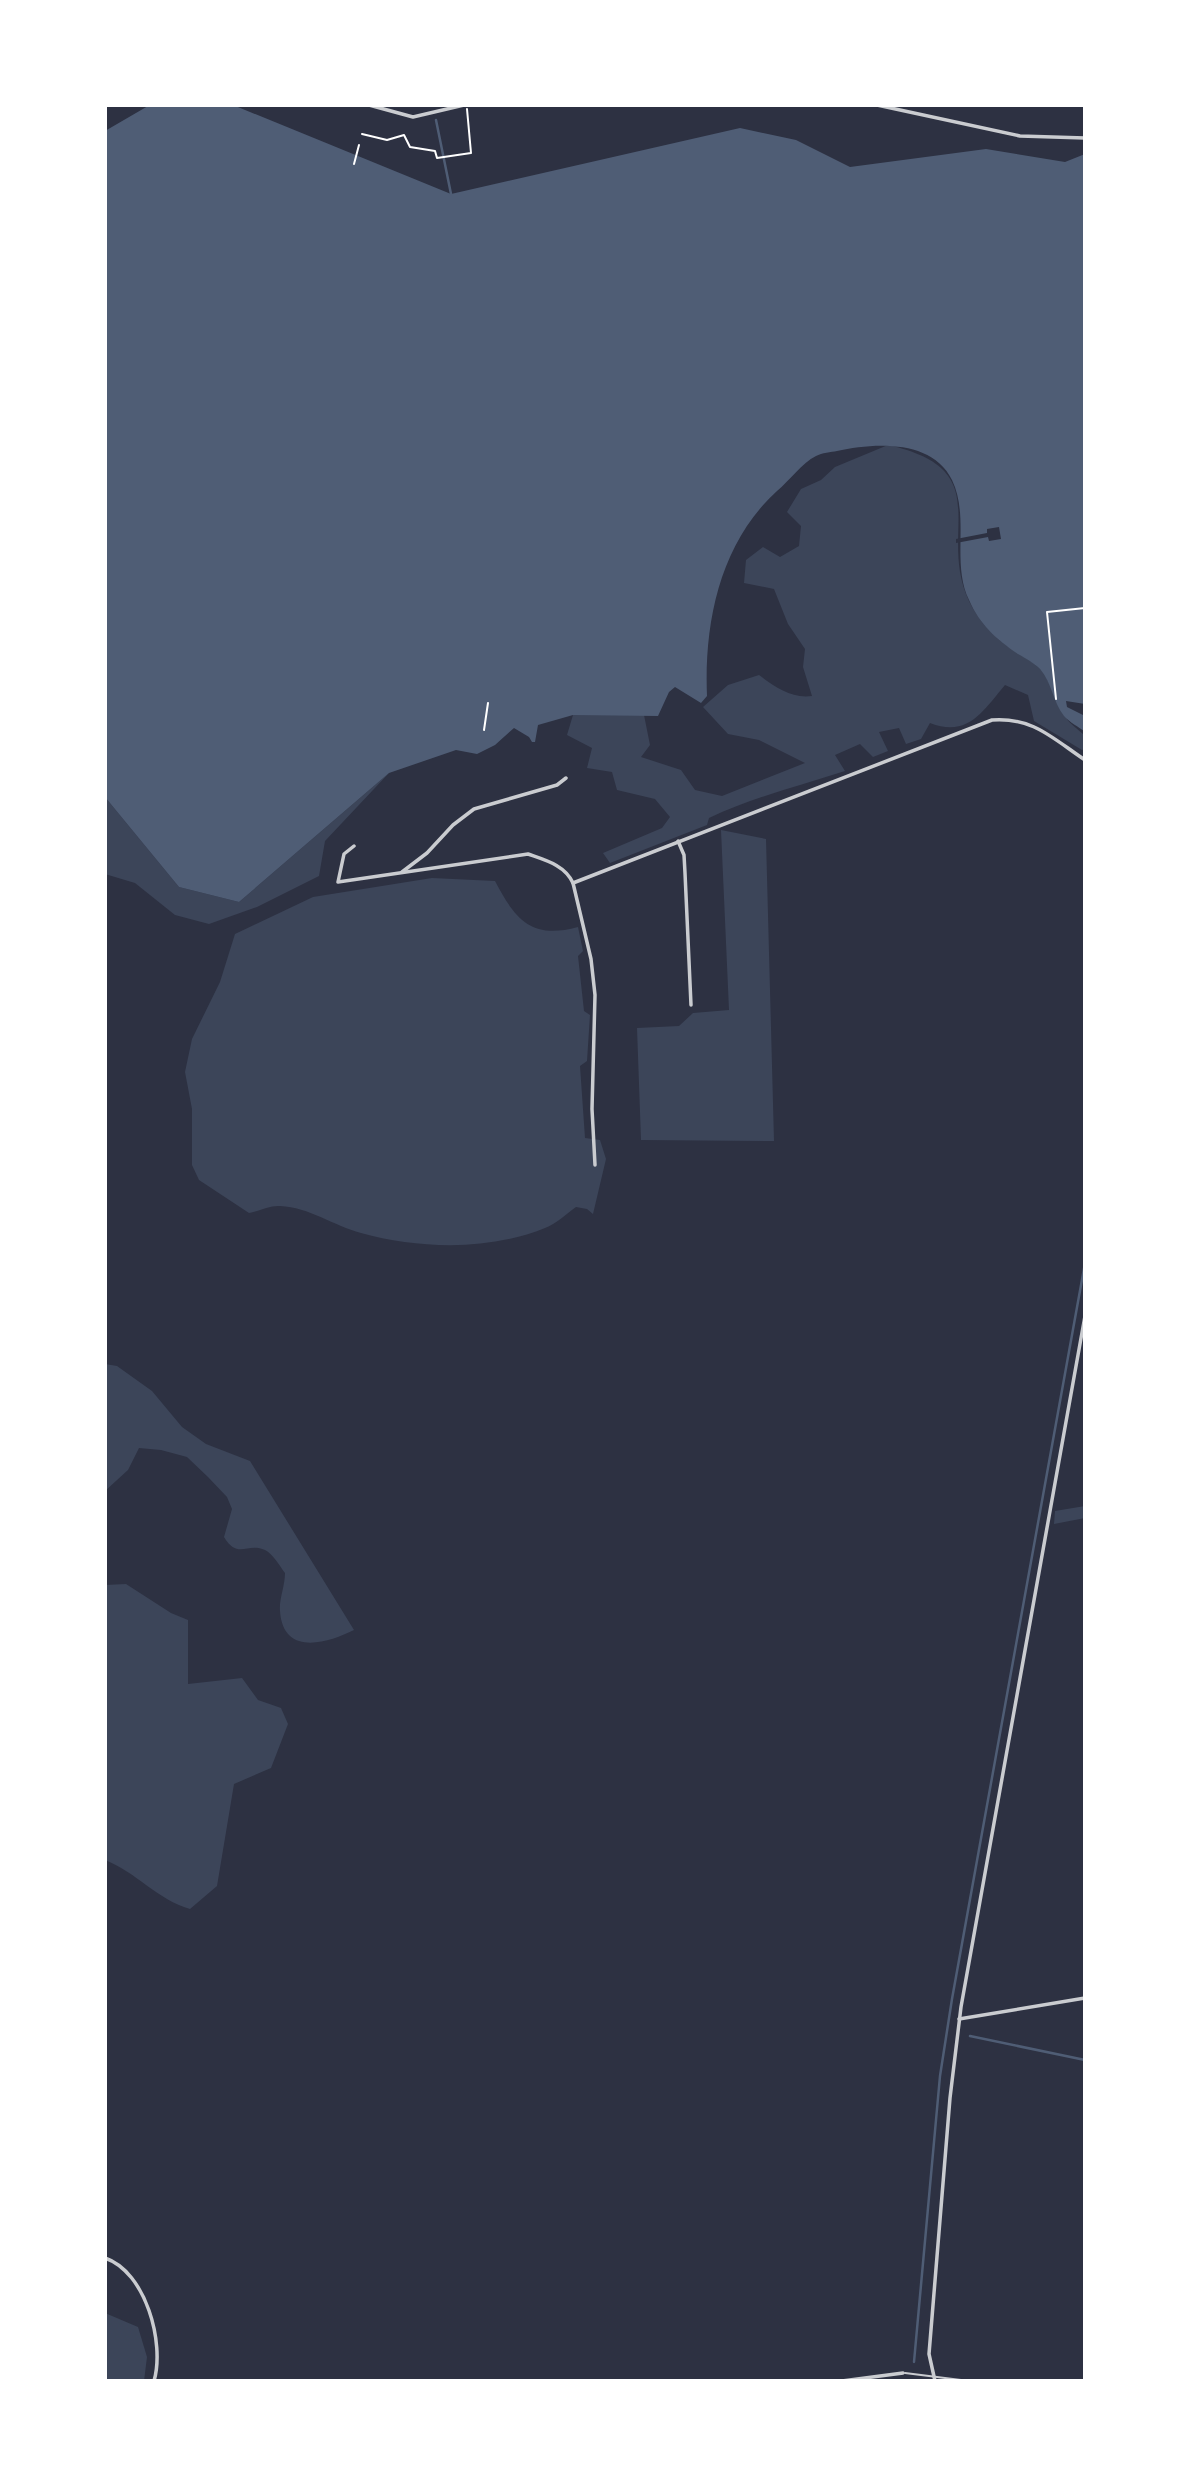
<svg xmlns="http://www.w3.org/2000/svg" width="1190" height="2486" font-family="Mulish,sans-serif">
<rect width="100%" height="100%" fill="#2d3142"/>
<g fill="#3c4559">
<path d="M888,445C1000,470 936,531 969,601C980,623 994,638 1015,651C1023,657 1034,662 1041,670C1051,683 1055,698 1063,713C1067,722 1078,729 1085,736V749L1082,750L1034,721L1028,695L1005,685C983,711 968,738 930,723L921,739L906,744L899,728L879,732L888,751L873,757L860,744L835,755L845,771C799,786 753,797 709,818L707,825L610,863L603,853L662,828L670,817L655,799L617,790L612,772L587,768L592,748L567,735L573,715H644L650,745L641,757L681,770L695,790L722,796L805,763L759,740L728,734L703,707L728,685L759,675C775,687 792,699 812,696L803,667L805,649L788,624L774,589L744,583L746,560L763,547L780,557L799,546L801,526L787,512L801,489L821,480L835,467Z"/>
<polygon points="389,773 325,841 319,876 257,907 209,924 175,915 135,883 105,874 105,797 179,887 239,902"/>
<polygon points="721,830 766,839 774,1141 641,1140 637,1028 679,1026 693,1013 729,1010"/>
<path d="M432,878L495,881C515,919 531,940 578,927L583,951L578,956L584,1011L590,1015L587,1061L580,1066L585,1138L600,1140L606,1159L593,1214L587,1209L576,1207C566,1214 556,1224 545,1228C489,1251 419,1249 361,1233C334,1226 309,1207 280,1206C271,1205 259,1211 249,1213L199,1180L192,1165V1109L185,1072L192,1039L220,982L235,934L313,897Z"/>
<path d="M105,1364L117,1366L152,1391L182,1427L206,1444L250,1461L354,1630C328,1643 283,1657 280,1611C279,1599 285,1586 285,1573C279,1565 273,1554 265,1550C247,1542 238,1560 224,1537L232,1509L227,1497L208,1477L187,1457L161,1450L139,1448L128,1470L105,1491Z"/>
<polygon points="1085,1506 1085,1518 1054,1524 1055,1511"/>
<path d="M126,1584L171,1613L188,1620V1684L242,1678L258,1700L281,1708L288,1724L271,1768L234,1784L217,1886L190,1909C158,1900 136,1872 105,1860V1585Z"/>
<polygon points="105,2313 138,2327 147,2357 144,2381 105,2381"/>
</g>
<path fill="#4f5d75" d="M233,105L451,194L740,128L796,140L850,167L986,149L1065,162L1085,154V704L1066,701L1067,707L1085,716V732C1079,727 1069,722 1064,716C1053,702 1052,683 1040,669C1034,663 1025,658 1018,654C996,639 980,625 969,600C951,563 970,517 952,480C932,439 874,443 837,451C831,452 822,453 816,456C802,463 789,481 777,491C720,543 704,622 707,696L701,703L675,687L669,692L658,716L573,715L538,725L535,742H532L529,737L514,728L495,745L477,754L456,750L389,773L239,902L179,887L105,797V131L148,106Z"/>
<polygon fill="#2d3142" points="999,527 1001,539 989,541 988,537 956,543 956,539 987,533 987,529"/>
<g fill="none" stroke-linecap="round" stroke-linejoin="round">
<g stroke="#4f5d75" stroke-width="2.5">
<polyline points="436,120 451,194"/>
<polyline points="970,2036 1085,2060"/>
<polyline points="914,2362 940,2076 952,1999 1085,1263"/>
</g>
<g stroke="#fff" stroke-width="2">
<polyline points="362,134 387,140 404,135 410,147 435,151 437,158 471,153 467,109"/>
<polyline points="354,164 359,145"/>
<polyline points="1056,699 1047,612 1085,608"/>
<polyline points="484,730 488,703"/>
</g>
<polyline stroke="#caccd0" stroke-width="2" points="905,2373 969,2381"/>
<g stroke="#caccd0" stroke-width="3.5">
<polyline points="369,105 413,117 464,105"/>
<polyline points="877,105 1020,136 1085,138"/>
<polyline points="678,841 684,855 685,873 691,1005"/>
<path d="M354,846L344,854L338,882L528,854C545,860 565,865 573,883L992,720C1033,717 1052,738 1085,760"/>
<polyline points="402,872 427,853 453,825 474,809 557,785 566,778"/>
<polyline points="573,883 591,959 595,995 592,1109 595,1165"/>
<polyline points="959,2019 1085,1998"/>
<path d="M105,2258C146,2272 165,2343 154,2381"/>
<polyline points="842,2381 903,2373"/>
<polyline points="935,2381 929,2354 950,2098 961,2007 1085,1316"/>
</g>
</g>
<rect width="1190" height="2486" fill="none" stroke="#ffffff" stroke-width="214"/>
</svg>
